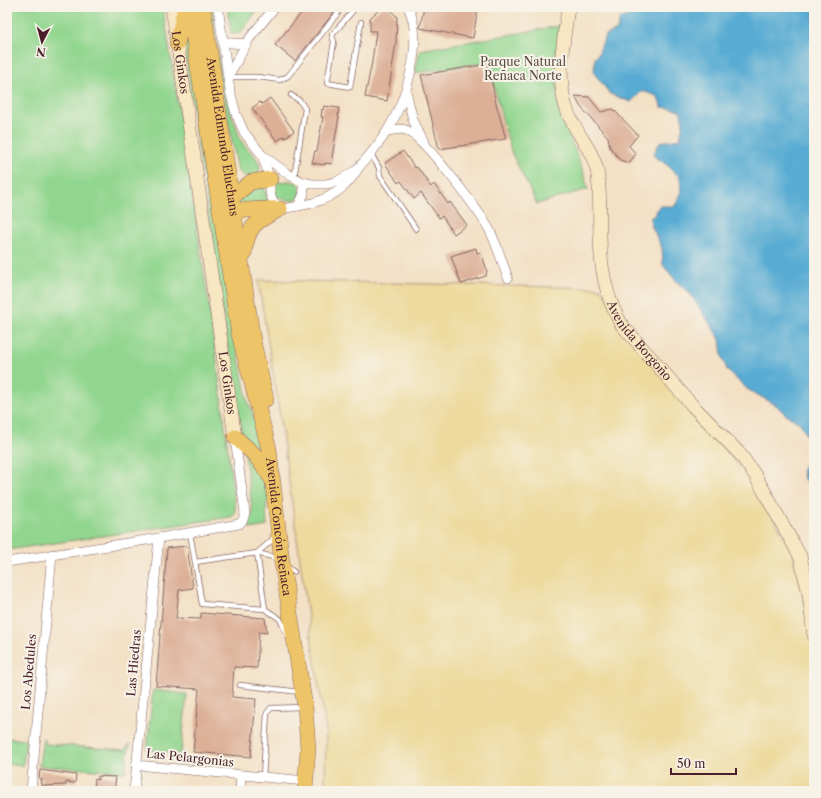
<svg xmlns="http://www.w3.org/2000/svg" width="821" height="798" font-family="'Libre Caslon Text',serif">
<rect width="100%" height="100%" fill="#f7f3e8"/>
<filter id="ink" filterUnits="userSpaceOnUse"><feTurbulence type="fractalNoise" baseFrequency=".025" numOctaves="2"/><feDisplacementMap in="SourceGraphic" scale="8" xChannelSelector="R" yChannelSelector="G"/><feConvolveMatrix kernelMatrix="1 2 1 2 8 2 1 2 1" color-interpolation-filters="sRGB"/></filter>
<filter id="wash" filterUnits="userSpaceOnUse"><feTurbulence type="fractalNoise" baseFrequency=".012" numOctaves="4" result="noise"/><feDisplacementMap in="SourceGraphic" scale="16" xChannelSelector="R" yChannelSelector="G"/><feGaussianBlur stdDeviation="0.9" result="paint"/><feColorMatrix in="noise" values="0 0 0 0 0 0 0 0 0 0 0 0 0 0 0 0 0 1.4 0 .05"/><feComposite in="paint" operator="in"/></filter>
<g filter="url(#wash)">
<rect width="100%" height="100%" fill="#f3e0c5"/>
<g fill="#91d68e" stroke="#6e7a5c">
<polygon points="7,7 163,7 213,331 235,506 235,514 231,517 7,550"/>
<path d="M209,7H212C218,47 221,89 236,126C237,131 239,136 241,141C247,151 268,162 256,176C249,177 242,177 238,170L219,77Z"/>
<polygon points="227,7 259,7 241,33 234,34 231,33"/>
<polygon points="560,26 555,57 559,109 583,171 588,189 537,204 512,154 498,103 489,62 415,73 420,50"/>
<polygon points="188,31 236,342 247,399 253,414 266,463 242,436 227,344 183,43"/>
<path d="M289,181L297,183L301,187L300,197C292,203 282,200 274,195V184L279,182Z"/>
<polygon points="256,186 263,186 269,202 239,205 240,198"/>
<polygon points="244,448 268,477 270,496 266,505 267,526 250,529 248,521 252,515 252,508"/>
<polygon points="153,690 187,694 181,754 147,750"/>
<polygon points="7,738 26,740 23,766 7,764"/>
<polygon points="43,738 46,744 125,750 130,743 127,756 125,772 39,766"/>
</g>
<polygon fill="#eeda9e" stroke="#9c7c64" points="258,280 600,288 707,429 754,483 793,552 814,646 814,791 324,791 325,783 326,730 311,637 276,390"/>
<g fill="#58acd3" stroke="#51667f">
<polygon points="632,7 814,7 814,449 800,423 785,414 776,405 747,389 727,370 722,356 720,339 689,292 677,282 663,265 662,248 652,227 650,218 655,215 659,206 675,206 681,194 680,177 667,165 653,155 660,142 680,139 683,123 680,110 662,107 657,96 642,91 631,102 610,94 594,73 595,58 598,55 605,36 617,30 620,19 632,14"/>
<polygon points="814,456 814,490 804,479 802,469 806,463"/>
</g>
<g id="blocks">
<g fill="#dcaf96">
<polygon points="306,7 340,7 335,11 295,61 275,45"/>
<polygon points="382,7 388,7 397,17 396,43 387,101 365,97 372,62 376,31 370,31 370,18"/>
<polygon points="424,7 478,7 473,38 420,28"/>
<polygon points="488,64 496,103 506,139 439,149 421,75"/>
<polygon points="575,96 589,97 601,112 613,109 638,135 629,146 636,154 629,163 620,160 610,147 608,137 580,106"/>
<polygon points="270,98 294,131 285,138 284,136 277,141 252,108 260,102 262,104"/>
<polygon points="324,106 339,108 338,116 339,116 332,157 333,157 332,164 325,163 325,165 312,163 315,151 317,151 323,117 321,117 322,109 323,110"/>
<polygon points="403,151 415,168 417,167 431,187 434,184 448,204 450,202 467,225 454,234 442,216 439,218 421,193 414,199 401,181 398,183 385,163"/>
<polygon points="476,248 477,253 481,252 487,270 486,276 461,284 451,256"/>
<polygon points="187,546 193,588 179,590 176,618 201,619 201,613 265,618 267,633 259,632 257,668 234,667 232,697 256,699 251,757 193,752 199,689 156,686 167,548"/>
<polygon points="40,770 76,775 75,783 66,782 66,785 42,786 43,784 41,784 42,779 39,779"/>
<polygon points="98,776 116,777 114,791 94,790 95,779 98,780"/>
</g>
</g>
</g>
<g filter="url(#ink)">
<use href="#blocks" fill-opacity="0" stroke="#856361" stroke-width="1"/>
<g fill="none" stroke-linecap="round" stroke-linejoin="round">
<g stroke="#856361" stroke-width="6">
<g id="lane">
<polyline points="356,7 332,35 334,42 327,83 350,87 361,22"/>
<polyline points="228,77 258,77 280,80 288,76 338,13"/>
<polyline points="291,95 300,101 305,109 294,178"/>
<polyline points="371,154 379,168 380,176 416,229"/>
<polyline points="190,533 195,562"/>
<polyline points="257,553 273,557 278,560"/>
<polyline points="257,553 271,541 274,535"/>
<polyline points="286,566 294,572"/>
<polyline points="265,609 257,553 195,562 202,604 265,609 280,619 288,637"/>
<polyline points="240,685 300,692"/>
<polyline points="263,777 267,713 271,708 303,707"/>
</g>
</g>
<g stroke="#856361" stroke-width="10">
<g id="street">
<polyline points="218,7 230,91 236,114 244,132 262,155 291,176 303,182 312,184 326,184 336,182 355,171"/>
<path d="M223,40C231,44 237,44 246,43"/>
<polyline points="228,77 249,39 275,7"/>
<polyline points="406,91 413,120 424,142"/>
<path d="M388,131C394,130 400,128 406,130C423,136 479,211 489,229C497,244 502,262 508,278"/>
<path d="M262,155L270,179V193L273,201L280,209C302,206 324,203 342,188C350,182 354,175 359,167C369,156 379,144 387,131C406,101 425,41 408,7"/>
<polyline points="298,206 304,194 303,182"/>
<polyline points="7,562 159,538 239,524 243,520 245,513 235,438"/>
<polyline points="136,765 306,781"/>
<polyline points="31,791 52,554"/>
<polyline points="134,791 159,538"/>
<polyline points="240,791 241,775"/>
</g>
</g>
<g stroke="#856361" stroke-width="14">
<g id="secondary">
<path id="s1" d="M172,7L235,437"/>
<path id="s2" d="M568,7C564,41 555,80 568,113C576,133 592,149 597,170C601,191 599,213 600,234C600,266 605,297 622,325L692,405L740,454L755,475L800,556L809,594L814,636"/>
</g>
</g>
<g stroke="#856361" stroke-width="16">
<g id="primary">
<path id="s3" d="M189,7L239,334L269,449L282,563L305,707L308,749L305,791"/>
<path id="s4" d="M203,7L253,341L266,399"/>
<polyline points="177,44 185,7"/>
<polyline points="225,203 251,182 270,179"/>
<path d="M225,209C242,212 260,208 277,209"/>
<path d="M244,254C248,225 255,222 280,209"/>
<polyline points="235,437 255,455 271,478"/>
</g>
</g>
<use href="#lane" stroke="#fff" stroke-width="4.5"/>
<use href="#street" stroke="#fff" stroke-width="9"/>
<use href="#secondary" stroke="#f8e7c3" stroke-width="13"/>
<use href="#primary" stroke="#eec469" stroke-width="15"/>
</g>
</g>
<g text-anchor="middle" stroke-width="4" stroke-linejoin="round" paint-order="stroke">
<g font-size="12" fill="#4a1f2b" stroke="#f7f3e8">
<text dy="4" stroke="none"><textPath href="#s1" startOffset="56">Los Ginkos</textPath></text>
<text dy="4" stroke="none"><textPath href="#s4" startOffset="131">Avenida Edmundo Eluchans</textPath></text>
<text dy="4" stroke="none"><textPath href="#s2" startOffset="353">Avenida Borgoño</textPath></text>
<text dy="4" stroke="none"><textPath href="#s1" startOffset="380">Los Ginkos</textPath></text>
<text dy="4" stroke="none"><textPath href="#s3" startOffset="528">Avenida Concón Reñaca</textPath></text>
<text transform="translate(134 663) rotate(-85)" y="4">Las Hiedras</text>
<text transform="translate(29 672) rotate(-85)" y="4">Los Abedules</text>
<text transform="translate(190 758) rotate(6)" y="4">Las Pelargonias</text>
</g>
<g font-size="12" fill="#5c4d44" stroke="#f7f3e8">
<text x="523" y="66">Parque Natural<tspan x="523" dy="14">Reñaca Norte</tspan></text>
</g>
</g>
<rect width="821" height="798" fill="none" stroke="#f7f3e8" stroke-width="24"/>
<g transform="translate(42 42) rotate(186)" stroke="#f7f3e8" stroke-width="3" paint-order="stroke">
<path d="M0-3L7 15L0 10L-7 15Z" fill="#4a1f2b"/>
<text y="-6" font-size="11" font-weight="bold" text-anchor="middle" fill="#4a1f2b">N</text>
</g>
<path d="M671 768v6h65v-6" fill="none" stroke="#4a1f2b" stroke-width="2"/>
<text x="677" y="768" font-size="12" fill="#4a1f2b" stroke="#f7f3e8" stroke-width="3" paint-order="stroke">50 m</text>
</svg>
